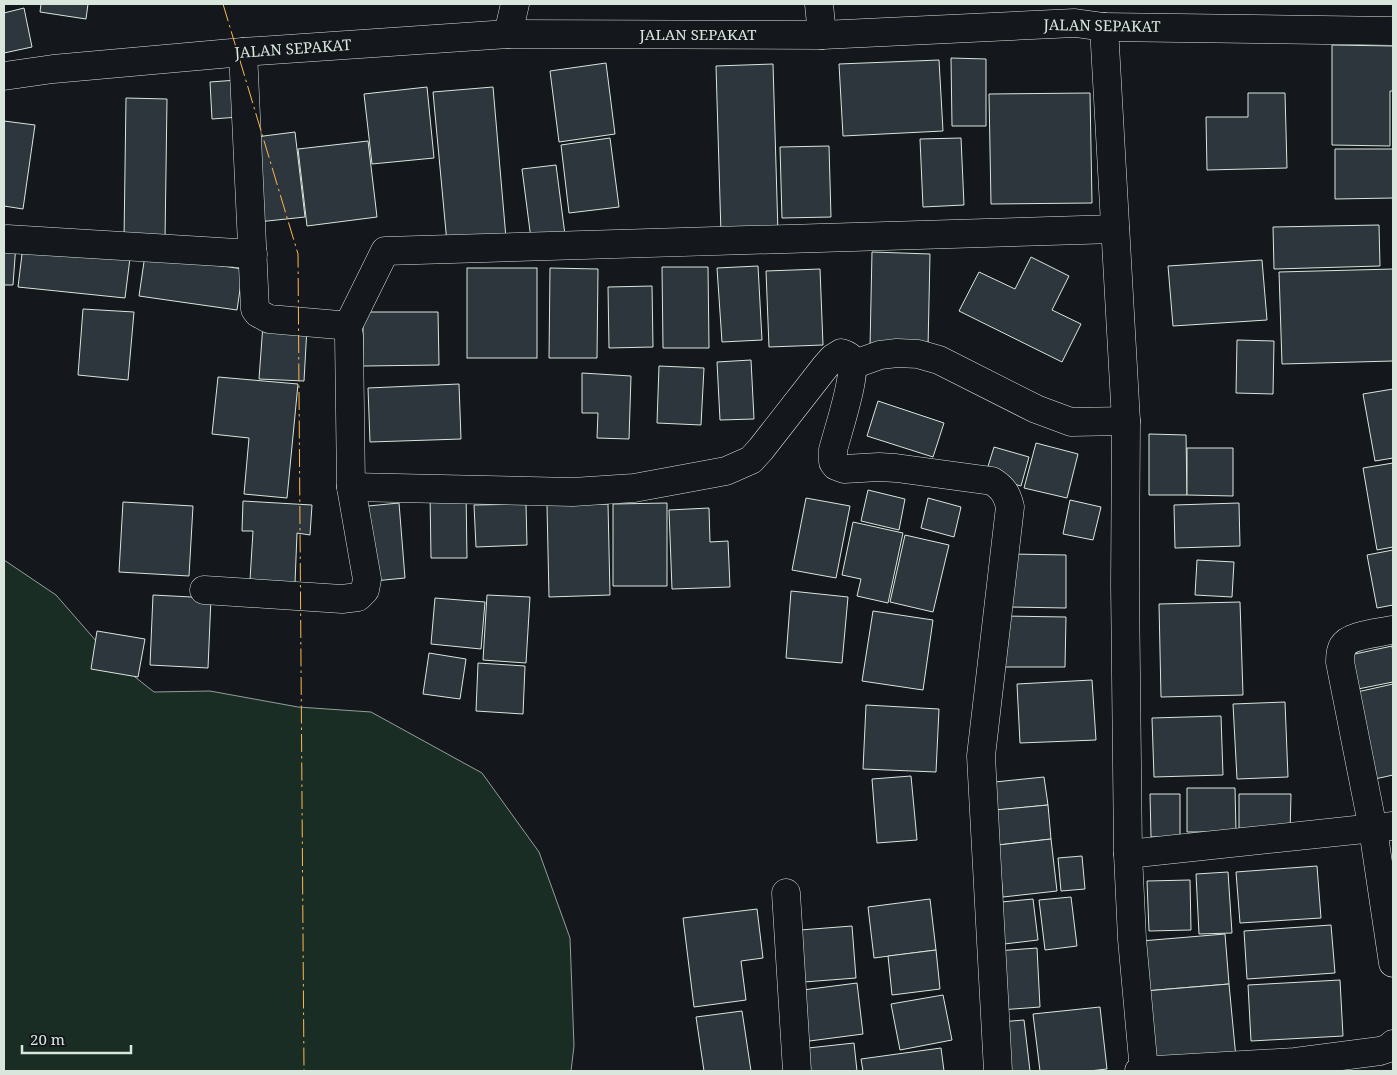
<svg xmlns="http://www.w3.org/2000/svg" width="1397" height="1075" font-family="'Noto Serif',serif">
<rect width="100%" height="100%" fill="#14181c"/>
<polygon fill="#1a2d24" stroke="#939e99" points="4,560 56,595 111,658 154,692 210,691 298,707 371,712 482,773 539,852 570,938 574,1046 571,1071 4,1071"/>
<g fill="#2c363c" stroke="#d8e6dc">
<polygon points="41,4 88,4 86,19 40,12"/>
<polygon points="24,8 32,47 4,53 4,13"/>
<polygon points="1332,45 1393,46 1393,91 1390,91 1390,146 1332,145"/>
<polygon points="951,58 986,59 986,126 952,126"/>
<polygon points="939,60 943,131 843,136 839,64"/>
<polygon points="606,63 615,134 559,142 550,71"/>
<polygon points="773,64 778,233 721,234 716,66"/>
<polygon points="237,80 239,117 212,119 210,82"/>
<polygon points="427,87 434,158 372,164 364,94"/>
<polygon points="493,87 506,238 447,243 433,92"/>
<polygon points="1090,93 1092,203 991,204 989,94"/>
<polygon points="1248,93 1285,93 1287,168 1207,170 1206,117 1248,117"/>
<polygon points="126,98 167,99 165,240 124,239"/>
<polygon points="4,121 35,125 23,209 4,206"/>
<polygon points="295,132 305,217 258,222 248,138"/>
<polygon points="610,138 619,207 569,213 561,145"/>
<polygon points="961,138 964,205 923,207 920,139"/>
<polygon points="368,141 377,217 307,226 298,149"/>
<polygon points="829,146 831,217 782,218 780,147"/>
<polygon points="1335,149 1393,149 1393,198 1335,199"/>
<polygon points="556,165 565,235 531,239 522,169"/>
<polygon points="1379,225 1380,266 1274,269 1273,227"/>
<polygon points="4,243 16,244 13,285 4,285"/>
<polygon points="23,246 130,258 125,298 18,287"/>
<polygon points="872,252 930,254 928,348 870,347"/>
<polygon points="145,255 243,269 237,310 139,296"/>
<polygon points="1031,257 1069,276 1052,310 1081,324 1062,362 959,311 979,272 1015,289"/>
<polygon points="1262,260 1267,320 1173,326 1168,266"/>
<polygon points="758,266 762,340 722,342 717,268"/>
<polygon points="662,267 708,267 709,348 663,348"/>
<rect x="467" y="268" width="70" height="90"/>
<polygon points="550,268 598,269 597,358 549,358"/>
<polygon points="820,269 823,345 769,347 766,271"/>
<polygon points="1393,269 1393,361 1282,364 1279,272"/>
<polygon points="652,286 653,347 609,348 608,287"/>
<polygon points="83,309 134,312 128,380 78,375"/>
<polygon points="363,312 438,312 439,365 363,366"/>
<polygon points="263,324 307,327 304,381 259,379"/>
<polygon points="1237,340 1274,341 1273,394 1236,393"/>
<polygon points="751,360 754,419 720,420 717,362"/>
<polygon points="659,366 704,368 701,425 657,423"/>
<polygon points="582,373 631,376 629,439 597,438 598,413 582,413"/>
<polygon points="218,377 298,384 287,498 244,494 249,438 212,434"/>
<polygon points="459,384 461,439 370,442 368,388"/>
<polygon points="1393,389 1393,458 1375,461 1363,394"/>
<polygon points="878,401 944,423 933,457 867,436"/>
<polygon points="1149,434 1186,435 1187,495 1149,495"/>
<polygon points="1036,443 1078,454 1067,498 1024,488"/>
<polygon points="994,447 1029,457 1021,486 985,476"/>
<polygon points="1187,448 1233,448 1233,496 1187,495"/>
<polygon points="1393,463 1393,547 1377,550 1363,468"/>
<polygon points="868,490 905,499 899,530 861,521"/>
<polygon points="466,491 467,558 431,558 430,492"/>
<polygon points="806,498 850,506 836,578 792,570"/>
<polygon points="928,498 961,507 954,537 921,528"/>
<polygon points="1070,500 1101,507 1093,540 1063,534"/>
<polygon points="243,501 312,505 310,535 297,533 295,583 250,580 253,531 242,531"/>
<polygon points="123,502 193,506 189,576 119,572"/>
<polygon points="399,503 405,578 374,581 368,506"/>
<polygon points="667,503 667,586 613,586 613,504"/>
<polygon points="1239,503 1240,546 1175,548 1174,505"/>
<polygon points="526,504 527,545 476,547 474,505"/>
<polygon points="608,504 610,595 549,597 547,505"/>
<polygon points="709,508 710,542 728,541 730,587 672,589 669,510"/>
<polygon points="853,522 903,533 888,603 857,596 861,579 842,575"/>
<polygon points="905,535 949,545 933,612 890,602"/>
<polygon points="1393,550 1393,605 1377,608 1367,555"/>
<polygon points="1010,554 1066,555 1066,608 1010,607"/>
<polygon points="1197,560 1234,562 1232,597 1195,595"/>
<polygon points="791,591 848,597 842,663 786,658"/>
<polygon points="153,595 211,598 208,668 150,665"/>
<polygon points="487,595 530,597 526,663 483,660"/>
<polygon points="435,598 485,602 481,649 431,644"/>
<polygon points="1240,602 1243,695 1161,697 1159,604"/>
<polygon points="873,611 933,620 923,690 862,681"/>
<polygon points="1003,616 1066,617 1065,667 1002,667"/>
<polygon points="97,631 145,639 138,677 91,669"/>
<polygon points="1392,646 1393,653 1393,682 1348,691 1341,657"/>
<polygon points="429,653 466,659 460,699 423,694"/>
<polygon points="478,663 525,666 523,714 476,711"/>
<polygon points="1092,680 1096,740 1020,743 1017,684"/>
<polygon points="1393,684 1393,775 1366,781 1348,694"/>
<polygon points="1285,702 1288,777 1237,779 1233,704"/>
<polygon points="866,705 939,709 936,772 863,769"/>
<polygon points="1221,716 1223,775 1154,777 1152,718"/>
<polygon points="911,776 917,840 877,843 872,779"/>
<polygon points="1044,777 1048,805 987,811 985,783"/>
<polygon points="1187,788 1235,788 1236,832 1187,832"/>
<polygon points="1150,794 1180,794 1180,837 1151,837"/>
<polygon points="1239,794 1291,794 1290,834 1239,833"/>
<polygon points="1048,805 1051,839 998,845 995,810"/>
<polygon points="1051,839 1057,891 1003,897 998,845"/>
<polygon points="1082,856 1085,889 1061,891 1058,858"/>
<polygon points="1317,866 1321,918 1240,923 1236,872"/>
<polygon points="1228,872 1232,933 1199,934 1196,874"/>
<polygon points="1190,880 1191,930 1149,931 1147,881"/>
<polygon points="1071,897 1077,946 1045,950 1039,900"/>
<polygon points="930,899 936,950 874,958 868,907"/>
<polygon points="1033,899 1038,940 996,945 991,903"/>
<polygon points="757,909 763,958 741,961 746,1000 694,1007 683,918"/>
<polygon points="1331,925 1335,973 1247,979 1244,931"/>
<polygon points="852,926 856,978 804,982 800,930"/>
<polygon points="1225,934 1229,984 1145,991 1141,941"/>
<polygon points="1037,948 1040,1007 1000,1010 996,951"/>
<polygon points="936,950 940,989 892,995 888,956"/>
<polygon points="1340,980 1343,1036 1251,1041 1248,985"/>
<polygon points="857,983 863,1034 802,1042 795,991"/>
<polygon points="1229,984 1236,1058 1151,1066 1145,991"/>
<polygon points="943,995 952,1040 900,1050 891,1004"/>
<polygon points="1100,1007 1107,1069 1089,1071 1040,1071 1033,1014"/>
<polygon points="742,1011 751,1071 704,1071 696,1017"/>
<polygon points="1024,1020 1030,1071 1005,1071 1000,1022"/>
<polygon points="854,1043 857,1071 802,1071 799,1049"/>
<polygon points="941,1048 944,1071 863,1071 861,1059"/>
</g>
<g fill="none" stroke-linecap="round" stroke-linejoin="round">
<g stroke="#d8e6dc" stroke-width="29">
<g id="street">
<polyline points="819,4 822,35"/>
<polyline points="1104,27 1126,421 1125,585 1128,854 1132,939 1144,1071"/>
<polyline points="508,34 515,4"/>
<polyline points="243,52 255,309 258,313 269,319 339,325 347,328"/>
<polyline points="4,76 53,69 243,52 508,34 822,35 1075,23 1104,27 1393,31"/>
<polyline points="7,239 253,254"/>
<polyline points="852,365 880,355 897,353 918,354 939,360 1036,409 1071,422 1126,421"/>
<path d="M351,487L573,492L634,488L726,471L751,460L761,449L825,367L833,358L841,353C844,354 849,355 851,359C858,371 837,434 833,450V462L836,466L844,469L879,467L896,468L992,481C1003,488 1007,494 1010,507L981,756L998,1071"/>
<polyline points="204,590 342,599 358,597 365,590 367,579 351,487 349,336 347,328 385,251 1115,229"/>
<path d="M1391,630C1379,633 1349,635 1343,646C1340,651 1340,657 1340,662L1373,829L1393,963"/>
<polyline points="1128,854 1393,826"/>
<polyline points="786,893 797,1071"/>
<polyline points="1139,1071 1295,1062 1380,1051 1389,1048 1393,1044"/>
</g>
</g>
<use href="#street" stroke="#14181c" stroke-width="28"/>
<polyline stroke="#ffb74d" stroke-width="1" stroke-dasharray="18 4 2.5 4" stroke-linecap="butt" points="223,4 298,254 304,1071"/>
</g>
<g text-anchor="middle" stroke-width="4" stroke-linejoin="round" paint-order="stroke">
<g font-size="15" fill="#d8e6dc" stroke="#14181c">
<text transform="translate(1102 26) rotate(1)" y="5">JALAN SEPAKAT</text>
<text x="698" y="40">JALAN SEPAKAT</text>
<text transform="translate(293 49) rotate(-4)" y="5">JALAN SEPAKAT</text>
</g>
</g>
<rect width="1397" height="1075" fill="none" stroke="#d8e6dc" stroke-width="10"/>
<path d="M22 1045v8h109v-8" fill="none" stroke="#d8e6dc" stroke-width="2.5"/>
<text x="30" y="1045" font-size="15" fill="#d8e6dc" stroke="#14181c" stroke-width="4" paint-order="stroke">20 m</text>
</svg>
